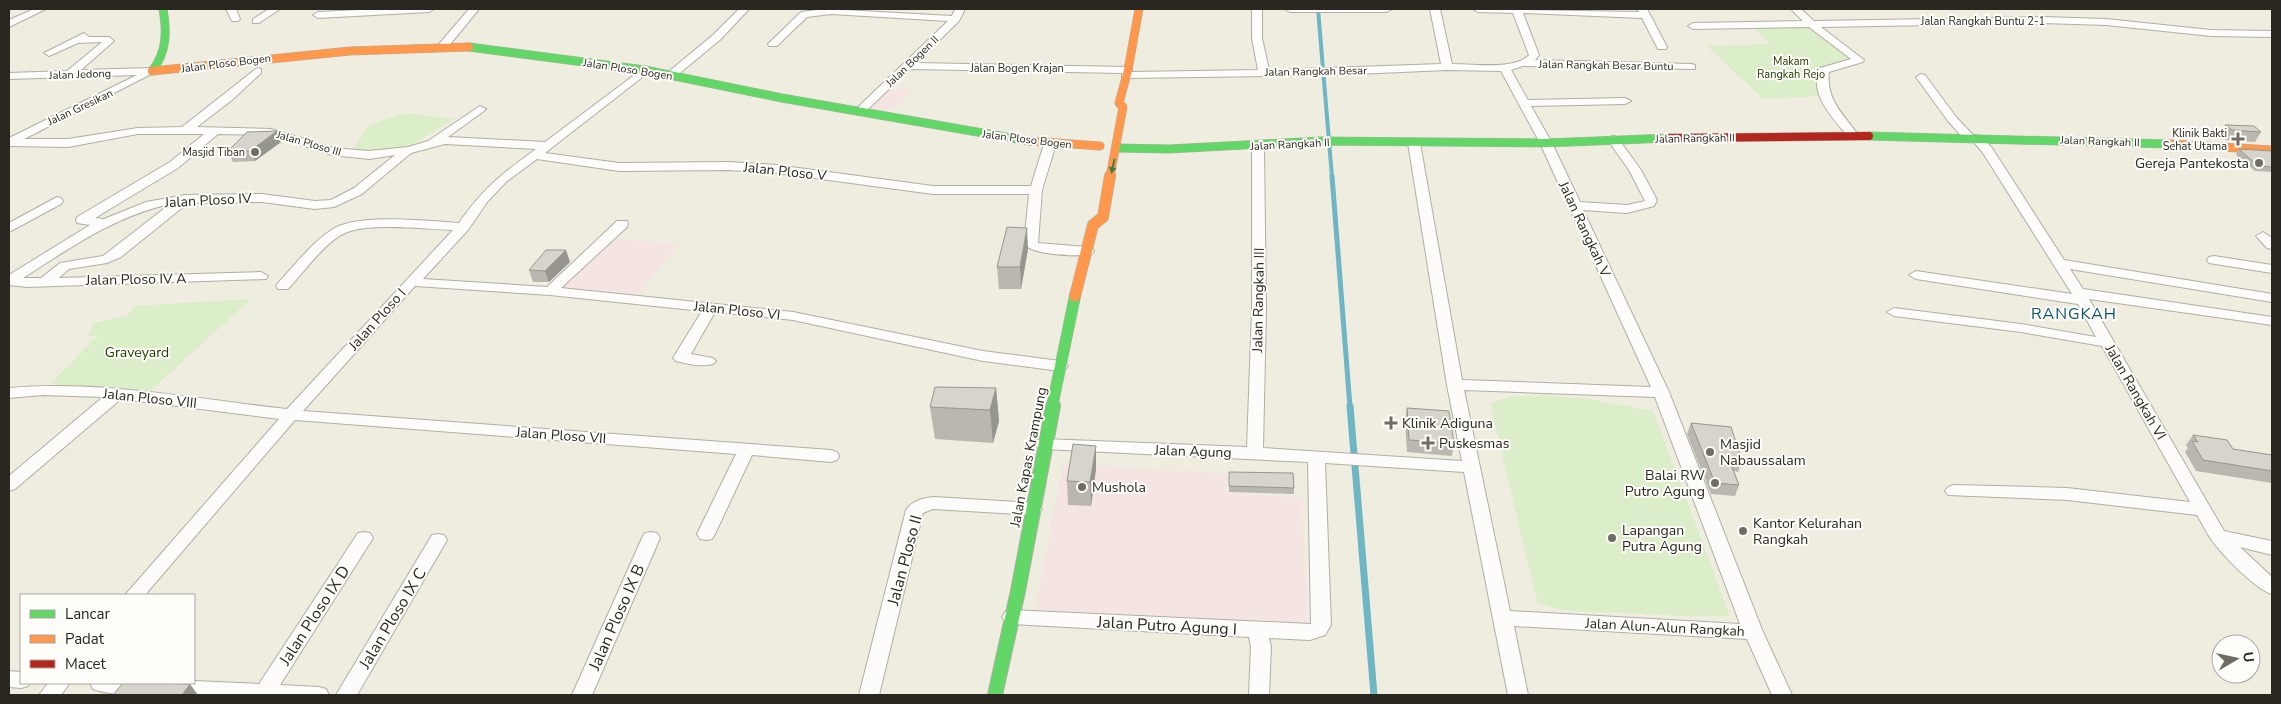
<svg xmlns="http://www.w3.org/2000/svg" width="2281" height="704" font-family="'Nunito Sans',sans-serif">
<rect width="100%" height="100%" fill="#efede0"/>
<g fill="#f4e5e3">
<polygon points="885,88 913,91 888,112 864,109"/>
<polygon points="605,237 678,245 637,296 552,288"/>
<polygon points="1063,463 1226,474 1227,493 1302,498 1307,627 1035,611"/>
</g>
<g fill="#dcedc9">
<polygon points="1808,24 1854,60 1833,64 1821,71 1817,84 1819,96 1763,99 1707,46 1770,44 1753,27"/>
<polygon points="406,113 454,119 411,146 394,151 351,152 368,125"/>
<polygon points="251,299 149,392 50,384 97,336 87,336 94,323 127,316 135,306"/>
<path d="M1547,395L1589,399L1653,411L1730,616C1694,617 1660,615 1625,613C1596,612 1564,614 1537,602L1490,404L1509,397Z"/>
</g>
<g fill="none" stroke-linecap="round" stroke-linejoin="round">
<polyline stroke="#6fb6c5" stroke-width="4" points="1318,9 1332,177"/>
<polyline stroke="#6fb6c5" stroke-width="5" points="1332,176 1350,407"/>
<polyline stroke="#6fb6c5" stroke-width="7" points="1350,406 1374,695"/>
<g stroke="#b0aea4" stroke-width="2">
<g id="street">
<polygon points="34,9 46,9 9,27 9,20"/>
<polygon points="226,9 236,9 240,19 238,21 232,21"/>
<polygon points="269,9 280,9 259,23 253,23 253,19"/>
<polygon points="380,9 434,9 429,12 318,18 313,15 318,12"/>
<polygon points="469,9 479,9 448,47 440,47 440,43"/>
<polygon points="739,9 749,9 721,39 675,77 667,77 667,73 713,35"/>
<path d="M825,9L952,16L955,9H965L959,21L916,63L1128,67L1132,68V72L1258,70L1252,38V9H1262V38L1269,70L1441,64L1430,9H1440L1452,64C1471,64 1516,70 1529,55L1513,13L1478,12L1473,9L1639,12L1637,9H1647L1667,47L1666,49H1658L1642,18L1523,13L1539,55L1535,60L1691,64L1695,65V69L1523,66L1511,70L1528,100L1625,98L1631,101L1625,104L1531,106L1552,143L1580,202L1627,205L1645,201L1629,170L1607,139L1613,136L1617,137L1641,170L1657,200L1654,206L1627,213L1583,210L1669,392L1763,632L1792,695H1772L1747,639L1514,626L1528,695H1508L1464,472L1325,463L1331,625L1325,635L1310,640L1269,638L1271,647L1269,695H1249L1251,647L1249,637L1012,624L1005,622L1002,617L1005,612L1012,610L1311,624L1308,462L1044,449L1038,448L1036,444L1038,440L1044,439L1247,447L1252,310V146L1254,144L1258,142L1264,146L1266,310L1263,448L1462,461L1447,385L1408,143L1414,139L1420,143L1462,380L1651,387L1540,143L1501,71L1447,70L1333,75L1126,78L1122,77V73L910,69L864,113L860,114L854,111L856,109L948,21L831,14L807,17L777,46H769L768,44L801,12ZM1464,390L1655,397L1740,624L1510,611Z"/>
<polygon points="1285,9 1392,9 1387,12 1290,12"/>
<path d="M1791,9H1801L1814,21L2042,17L2106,19L2211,30L2272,31V37L2211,36L2106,25L2042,23L1821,27L1864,60L1863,62L1829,72C1826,99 1842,113 1857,133L1851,136L1847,135C1832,118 1808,92 1820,68L1851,59L1809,27L1693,29L1688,26L1693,23L1803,21Z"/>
<path d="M84,33L89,37H109L114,41L81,70L152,68L157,71L24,139H68L138,128L182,127L257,68L261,69V73L232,100L197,127L271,129L333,148L369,151L408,147L428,141L480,106L486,109L484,111L448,137L545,142L645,67L649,68V72L545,153L619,163L729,162L776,165L933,186H1031L1044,144L1050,140L1054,142L1056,144L1042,190L1038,243L1087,247L1092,248L1094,251L1092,254C1078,257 1033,255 1024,244L1029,194H933L776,173L729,170L619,171L537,159L506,182L488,201L468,230L423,279L547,287L617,221H627L628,224L627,227L561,288L793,312L983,351L1060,361L1065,363L1068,366L1065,369L1060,371L983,361L793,320L715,312L691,354L713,358L716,361L713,364C702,367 687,364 676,361L673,358L702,311L550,295L415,286L303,411L831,450L837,452L839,456L837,460L831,462L752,455L715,534L712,539L706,540L700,539L697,534L736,454L295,420L145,595H125L279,419L121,399L15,489L9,491V476L103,397L43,395L9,398V388C102,380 194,399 287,409L453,230C426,229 368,222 345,233C325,242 304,272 288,289H278L276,286L278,283C295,265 312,242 333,229C359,213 428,221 459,223C484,187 502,174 536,149L445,144L411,153L362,194L334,207L315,209L262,202L188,203L121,257L107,263L69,269L59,278L261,272L268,276L266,279L27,287L9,285V275L90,225L77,223L76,220L77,217L170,162L204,134H138L68,147L9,146V138L137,75L9,79V73L67,71L102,42L78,43L49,56L44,53ZM218,134L270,135L332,155L369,159L395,155L354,188L331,200L315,201L262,194L185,195L146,202L104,219L95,218L178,168ZM170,204L103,256L60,263L41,278H23C70,248 115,216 170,204Z"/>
<path d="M1921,74L1925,75L1956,117L1973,135L1981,136L1992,148L2064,260L2272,294V302L2070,269L2083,289L2272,317V325L2089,299L2224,531L2272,541V555L2240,547L2272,577V594C2256,590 2221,554 2211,539C2206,532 2202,523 2197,515L2067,500L1948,495L1945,491L1948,487L1954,485L2067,488L2190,502L2102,346L2021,332L1894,316L1887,312L1894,308L2021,324L2096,337L2078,304L1916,279L1909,275L1916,271L2072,294L1983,153L1973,141L1965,140L1948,121L1916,77Z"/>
<polygon points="57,197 61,198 63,201 61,204 9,232 9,223"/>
<polygon points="2263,232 2272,238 2272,249 2267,248 2256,236"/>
<polygon points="2214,256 2272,265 2272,273 2209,263 2207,260 2209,257"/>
<path d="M933,497L1033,503L1039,505L1042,509L1039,513L1033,515L933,509L923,513L879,695H859L906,510C912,501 923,498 933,497Z"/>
<polygon points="364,532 370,533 373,538 280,685 319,687 326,689 329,695 168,694 165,688 168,683 194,683 194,681 259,684 358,533"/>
<polygon points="651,532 657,533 660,538 592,695 572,695 642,538 645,533"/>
<polygon points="438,534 444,535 447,540 357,695 336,695 432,535"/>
<polygon points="9,671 21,672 21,683 30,683 28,686 21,688 9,687"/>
<polygon points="48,683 70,683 61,695 39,695"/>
<path d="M90,683H150L152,686L149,692C134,697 108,694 93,689Z"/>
</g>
</g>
<g stroke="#b0aea4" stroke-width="9">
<g id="fast-far2">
<polyline points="469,47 645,70 782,98 1029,141"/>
<path d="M152,71C167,52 167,32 163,9"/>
<polyline points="1869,136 2170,144"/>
<polyline points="1117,148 1169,149 1320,141 1546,143 1670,138"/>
</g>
</g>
<g stroke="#b0aea4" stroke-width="12">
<polyline id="fast-far1" points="1052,407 1075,296"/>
</g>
<g stroke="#b0aea4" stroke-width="16">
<polyline id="fast" points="995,695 1018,591 1053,406"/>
</g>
<g stroke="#b0aea4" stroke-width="9">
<g id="slow-far1">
<polyline points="152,71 350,51 469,47"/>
<polyline points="1029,141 1100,146"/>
<polyline points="2170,144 2272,150"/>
<polyline points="1110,177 1123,107 1119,103 1128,70 1139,9"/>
</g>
</g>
<g stroke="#b0aea4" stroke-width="12">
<polyline id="slow" points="1075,296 1093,225 1103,217 1110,176"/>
</g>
<g stroke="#b0aea4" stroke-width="9">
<polyline id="jam" points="1670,138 1869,136"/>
</g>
<use href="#street" fill="#fdfcfa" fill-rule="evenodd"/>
<use href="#fast-far2" stroke="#63d668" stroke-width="8"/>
<use href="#fast-far1" stroke="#63d668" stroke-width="11"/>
<use href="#fast" stroke="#63d668" stroke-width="14"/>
<use href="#slow-far1" stroke="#ff974d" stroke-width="8"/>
<use href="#slow" stroke="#ff974d" stroke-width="11"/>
<use href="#jam" stroke="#b3261e" stroke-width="8"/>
</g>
<g fill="#b9b7af">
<polygon points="2225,125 2261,132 2255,142 2226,140 2219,136"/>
<polygon points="281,142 255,161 233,162 228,151"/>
<polygon points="2239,149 2272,151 2272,172 2255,171 2236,155"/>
<polygon points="1028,249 1021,289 999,289 997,267"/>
<polygon points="570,262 549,282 533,282 529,270"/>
<polygon points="996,388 999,421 993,443 935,439 930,407"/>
<polygon points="1407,408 1454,443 1452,456 1407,452 1405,421"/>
<polygon points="1691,423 1742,461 1738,472 1734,471 1739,485 1735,496 1711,494 1687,434"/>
<polygon points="2193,435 2233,449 2272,455 2272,483 2196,471 2185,452 2188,448 2186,445"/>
<polygon points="1096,446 1096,469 1091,506 1068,505 1067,481"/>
<polygon points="1229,472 1294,488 1294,494 1229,492"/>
</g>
<g fill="#96958e">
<polygon points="277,131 281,142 255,161 250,151"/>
<polygon points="1027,228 1028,249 1021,289 1020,267"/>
<polygon points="566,250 570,262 549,282 545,271"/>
<polygon points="996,388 999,421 993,443 990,410"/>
<polygon points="1096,446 1096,469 1091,506 1090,482"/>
<polygon points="190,684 198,695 182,695"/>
</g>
<g fill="#d7d5cb" stroke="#96958e">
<polygon points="2225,125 2254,126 2261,132 2232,130"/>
<polygon points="277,131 250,151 228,151 247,132"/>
<polygon points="2239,149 2272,151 2272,167 2258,166"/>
<polygon points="1007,227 1027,228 1020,267 997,267"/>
<polygon points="546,250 566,250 545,271 529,270"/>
<polygon points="935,387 996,388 990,410 930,407"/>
<polygon points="1407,408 1449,411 1454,443 1409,440"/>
<polygon points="1691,423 1731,427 1742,461 1729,460 1739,485 1715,483"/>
<polygon points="2193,435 2227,440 2233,449 2272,455 2272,471 2203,460 2192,441 2198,442"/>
<polygon points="1073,444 1096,446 1090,482 1067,481"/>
<polygon points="1229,472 1293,473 1294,488 1229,486"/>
<polygon points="123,683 155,683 190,684 182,695 113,695"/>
</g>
<defs><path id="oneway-solid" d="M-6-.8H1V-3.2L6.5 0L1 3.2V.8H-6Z" transform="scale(1.25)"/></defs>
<use fill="#467e44" href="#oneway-solid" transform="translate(1113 166) rotate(102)"/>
<g fill="#6e6c63" stroke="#fefdf9" stroke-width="2">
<path d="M2235.5 131.5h5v5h5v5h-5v5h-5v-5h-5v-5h5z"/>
<circle cx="255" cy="152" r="5"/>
<circle cx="2259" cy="163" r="5"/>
<path d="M1388.5 415.5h5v5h5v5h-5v5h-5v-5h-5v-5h5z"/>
<path d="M1425.5 435.5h5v5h5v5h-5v5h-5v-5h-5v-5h5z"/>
<circle cx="1710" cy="452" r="5"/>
<circle cx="1715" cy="483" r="5"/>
<circle cx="1082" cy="487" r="5"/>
<circle cx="1743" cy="531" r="5"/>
<circle cx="1612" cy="538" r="5"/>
</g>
<g text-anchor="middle" stroke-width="4" stroke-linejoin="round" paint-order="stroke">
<g font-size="11" fill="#29271f" stroke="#fefdf9">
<text x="1983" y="25">Jalan Rangkah Buntu 2-1</text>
<text transform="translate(912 61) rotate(-44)" y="4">Jalan Bogen II</text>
<text transform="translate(226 63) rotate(-7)" y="4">Jalan Ploso Bogen</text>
<text transform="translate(1606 65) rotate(1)" y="4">Jalan Rangkah Besar Buntu</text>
<text x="1017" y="72">Jalan Bogen Krajan</text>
<text transform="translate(628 69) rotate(9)" y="4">Jalan Ploso Bogen</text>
<text transform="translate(1316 71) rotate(-1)" y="4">Jalan Rangkah Besar</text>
<text transform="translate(80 74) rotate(-2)" y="4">Jalan Jedong</text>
<text transform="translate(80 107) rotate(-25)" y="4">Jalan Gresikan</text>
<text transform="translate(1695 138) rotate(-1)" y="4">Jalan Rangkah II</text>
<text transform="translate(1027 139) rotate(7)" y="4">Jalan Ploso Bogen</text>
<text transform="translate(2100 141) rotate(2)" y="4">Jalan Rangkah II</text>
<text transform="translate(309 143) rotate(16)" y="4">Jalan Ploso III</text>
<text transform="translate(1290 144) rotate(-3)" y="4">Jalan Rangkah II</text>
</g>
<g font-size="11" fill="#213e00" stroke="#fefdf9">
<text x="1791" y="65">Makam<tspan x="1791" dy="13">Rangkah Rejo</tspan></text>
</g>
<g font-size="11" fill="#29271f" stroke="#fefdf9" text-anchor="end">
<text x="2227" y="137">Klinik Bakti<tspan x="2227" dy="13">Sehat Utama</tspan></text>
<text x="245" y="156">Masjid Tiban</text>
</g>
<g font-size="14" fill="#29271f" stroke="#fefdf9" text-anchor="start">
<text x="2249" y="168" text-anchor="end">Gereja Pantekosta</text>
<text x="1402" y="428">Klinik Adiguna</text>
<text x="1439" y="448">Puskesmas</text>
<text x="1720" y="449">Masjid<tspan x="1720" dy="16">Nabaussalam</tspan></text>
<text x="1705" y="480" text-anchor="end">Balai RW<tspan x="1705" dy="16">Putro Agung</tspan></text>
<text x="1092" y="492">Mushola</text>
<text x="1753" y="528">Kantor Kelurahan<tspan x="1753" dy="16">Rangkah</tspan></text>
<text x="1622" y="535">Lapangan<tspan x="1622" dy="16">Putra Agung</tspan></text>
</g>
<g font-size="14" fill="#29271f" stroke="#fefdf9">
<text transform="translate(785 171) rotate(6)" y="5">Jalan Ploso V</text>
<text transform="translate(208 200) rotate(-3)" y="5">Jalan Ploso IV</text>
<text transform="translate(1585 229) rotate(65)" y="5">Jalan Rangkah V</text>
<text transform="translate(136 279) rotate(-1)" y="5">Jalan Ploso IV A</text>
<text transform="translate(1258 300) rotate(-89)" y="5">Jalan Rangkah III</text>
<text transform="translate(737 310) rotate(6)" y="5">Jalan Ploso VI</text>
<text transform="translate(377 319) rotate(-48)" y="5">Jalan Ploso I</text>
<text transform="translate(2136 392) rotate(60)" y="5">Jalan Rangkah VI</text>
<text transform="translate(150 398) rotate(6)" y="5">Jalan Ploso VIII</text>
<text transform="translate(561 435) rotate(4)" y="5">Jalan Ploso VII</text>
<text transform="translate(1193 451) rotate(2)" y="5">Jalan Agung</text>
<text transform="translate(1028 457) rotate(-79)" y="5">Jalan Kapas Krampung</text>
<text transform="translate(1665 627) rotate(3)" y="5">Jalan Alun-Alun Rangkah</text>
</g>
<g font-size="14" fill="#213e00" stroke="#fefdf9">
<text x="137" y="357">Graveyard</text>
</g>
<g font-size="16" letter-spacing="1" fill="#09546f" stroke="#fefdf9">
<text x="2074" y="319">RANGKAH</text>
</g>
<g font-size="16" fill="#29271f" stroke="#fefdf9">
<text transform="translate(904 560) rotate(-75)" y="6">Jalan Ploso II</text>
<text transform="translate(314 615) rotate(-57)" y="6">Jalan Ploso IX D</text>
<text transform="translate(616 617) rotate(-66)" y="6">Jalan Ploso IX B</text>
<text transform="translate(392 618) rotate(-59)" y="6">Jalan Ploso IX C</text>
<text transform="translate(1167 625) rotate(3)" y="6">Jalan Putro Agung I</text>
</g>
</g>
<rect width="2281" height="704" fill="none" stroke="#29271f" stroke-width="20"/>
<rect x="20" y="594" width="175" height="90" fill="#fefdf9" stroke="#a9a7a2"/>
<rect x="30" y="610" width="25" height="8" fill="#63d668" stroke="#a9a7a2"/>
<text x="65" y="619" font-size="15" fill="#29271f">Lancar</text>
<rect x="30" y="635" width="25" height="8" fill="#ff974d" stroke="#a9a7a2"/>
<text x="65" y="644" font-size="15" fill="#29271f">Padat</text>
<rect x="30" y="660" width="25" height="8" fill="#b3261e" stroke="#a9a7a2"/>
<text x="65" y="669" font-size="15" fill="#29271f">Macet</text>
<g transform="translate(2236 659) rotate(81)"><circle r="24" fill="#fefdf9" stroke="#a9a7a2"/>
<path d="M0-4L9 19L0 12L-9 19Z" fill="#6e6c63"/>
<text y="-8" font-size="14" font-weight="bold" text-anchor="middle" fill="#29271f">U</text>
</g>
</svg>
